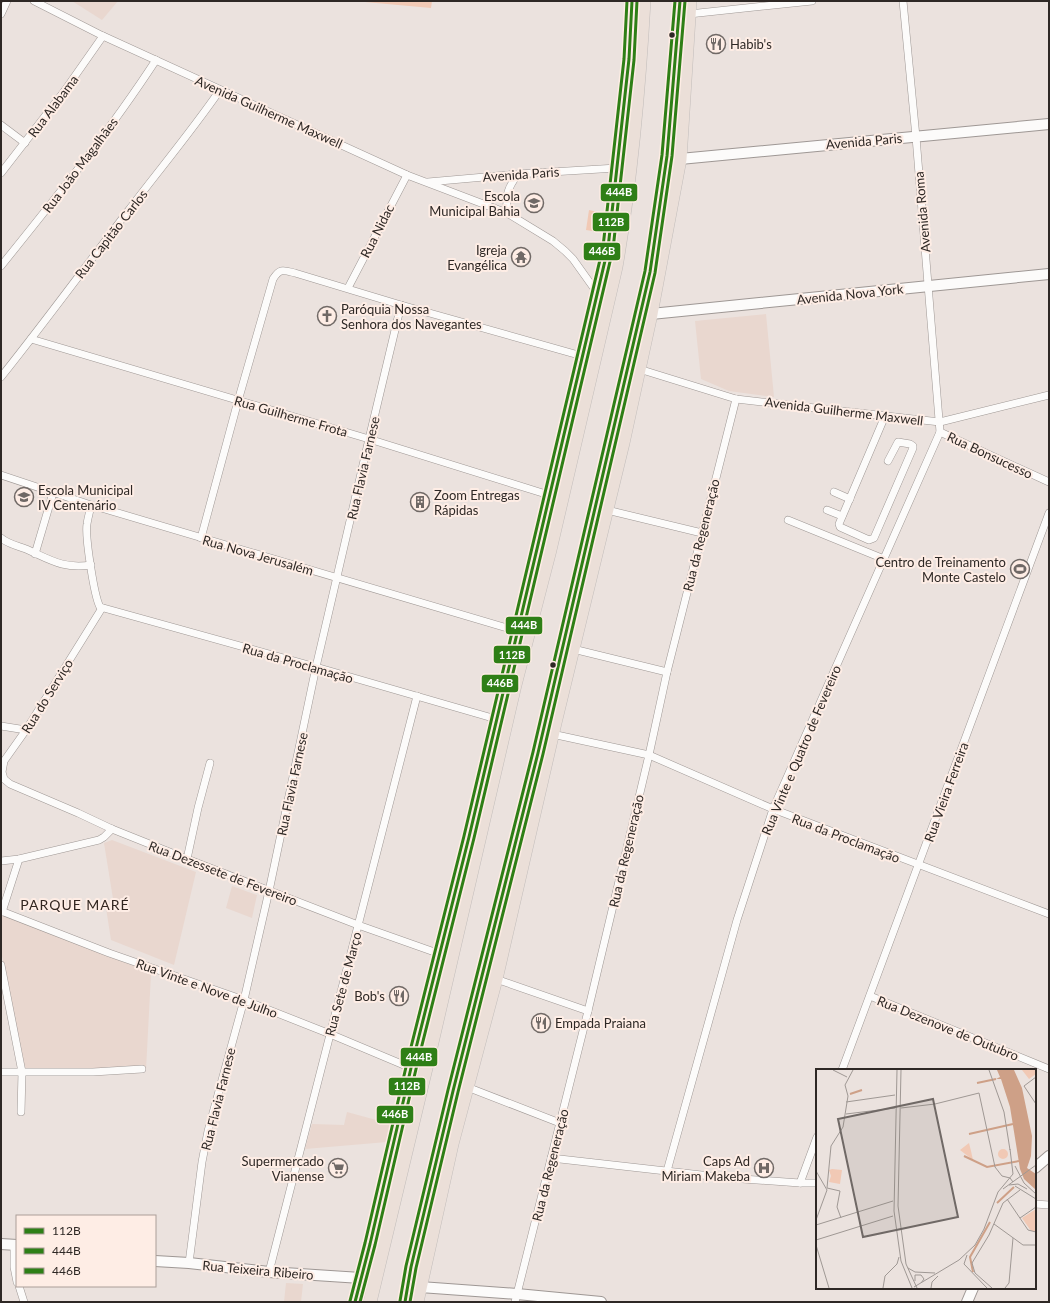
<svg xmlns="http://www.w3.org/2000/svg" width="1050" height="1303" font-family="Lato,sans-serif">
<rect width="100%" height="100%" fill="#ebe2de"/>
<g fill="#e9d7cf">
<polygon points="72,1 118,1 102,20"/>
<polygon points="766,314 774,397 729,391 701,379 695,321"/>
<polygon points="112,840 196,872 174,965 111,940 106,908 114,905 104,843"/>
<polygon points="232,886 257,895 252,918 226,908"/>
<polygon points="1,914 139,968 140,971 148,974 151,974 146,1070 133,1072 25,1072 1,951"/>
<polygon points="347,1112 391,1124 387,1142 305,1149 312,1124 344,1125"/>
<polygon points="286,1283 303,1284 301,1302 284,1302"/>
</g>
<g fill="#f1c9b5">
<polygon points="365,1 432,1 431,8 365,2"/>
<polygon points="589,210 602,213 598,232 586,230"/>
</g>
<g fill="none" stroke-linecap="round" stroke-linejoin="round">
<g stroke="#9e9794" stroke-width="8">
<g id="street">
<polyline points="34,1 103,36 407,175 507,213 553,241 565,251 573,259 598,294"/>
<polyline points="1,14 7,1"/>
<polyline points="689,14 812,1"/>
<polyline points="1,125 25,143"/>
<polyline points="1,173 63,93 103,36"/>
<polyline points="428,182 518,174 617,168"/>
<path d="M507,213C506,194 507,189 518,174"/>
<path d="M1,266C55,199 109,132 156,60"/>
<polyline points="348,288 407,175"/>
<polyline points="31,339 369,439 549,495"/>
<polyline points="639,369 736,399 940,422 1049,395"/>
<path d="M1,377C45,322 86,266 128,211C159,170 191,132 220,90"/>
<polyline points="885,416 839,524 840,527 869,540 874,538 913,448 913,446 910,444 898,442 888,461"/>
<polyline points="940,432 1049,482"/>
<polyline points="1,475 91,505 517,631"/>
<polyline points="834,492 850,499"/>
<path d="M91,505C90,511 88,517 87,524C85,536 94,596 100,607L316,667L496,719"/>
<polyline points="607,510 702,533"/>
<polyline points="827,510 842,516"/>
<polyline points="788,520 884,559"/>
<path d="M1,538C8,544 18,546 26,549C51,560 63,569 91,565"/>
<path d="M201,538L238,401L273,279C280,268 283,270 295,273L401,305L582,356"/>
<polyline points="35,554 53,493"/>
<polyline points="102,608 26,730 4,761 2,772 4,779 10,784 78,813 112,829 187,859 358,925 440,954"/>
<polyline points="573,649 667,672"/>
<polyline points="1,726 26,730"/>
<polyline points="552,734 649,755 773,809 1049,914"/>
<polyline points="187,859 198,808 210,763"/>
<polyline points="1,861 19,859 99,840 104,837 112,829"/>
<polyline points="1,911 109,953 244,1000 330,1034 411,1068"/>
<polyline points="2,912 19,859"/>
<polyline points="1,965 22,1072 21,1112"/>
<polyline points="496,979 588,1011"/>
<polyline points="870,996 1049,1069"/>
<polyline points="842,1070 1049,513"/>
<polyline points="1,1072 93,1072 142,1069"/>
<polyline points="467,1087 560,1123"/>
<polyline points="551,1158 728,1178 800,1183 817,1183"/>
<polyline points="667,1171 737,920 773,809 940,432 916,137 903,1"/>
<polyline points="800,1183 817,1137"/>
<polyline points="1035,1204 1049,1205"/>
<polyline points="14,1245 14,1267 17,1282"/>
<polyline points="189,1263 202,1162 208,1131 244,1000 269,891 316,667 369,439 401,305"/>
<polyline points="269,1272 417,696"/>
<polyline points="19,1286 24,1302"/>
<polyline points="515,1302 588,1011 649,755 667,672 736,399"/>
</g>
</g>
<g stroke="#9e9794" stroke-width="12">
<g id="secondary">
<polyline points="680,159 1049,124"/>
<polyline points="651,314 1049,274"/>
<polyline points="1035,1168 1049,1156"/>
<polyline points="1,1244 17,1245"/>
<polyline points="155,1261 189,1263 269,1272 361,1278"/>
<polyline points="420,1287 517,1294 601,1302"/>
<polyline points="967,1302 973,1288"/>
</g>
</g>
<g stroke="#c2bdbb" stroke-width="14">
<g id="highway">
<polyline points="355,1302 370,1244 411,1068 469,837 608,248 629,59 632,1"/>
<path d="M370,1302L427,1064L515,685L550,550L616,267C631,180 639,90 644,1"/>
<polyline points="405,1302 411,1267 453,1091 538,753 577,587 650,272 667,156 680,1"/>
<polyline points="417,1302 452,1144 496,979 555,723 623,443 651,314 680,159 690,1"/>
</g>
</g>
<use href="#street" stroke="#fcfbfa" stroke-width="7"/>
<use href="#secondary" stroke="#fcfbfa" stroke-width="10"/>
<use href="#highway" stroke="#ebdfd8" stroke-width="13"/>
<g stroke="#feede5" stroke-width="6">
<g id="bus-1">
<polyline points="355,1302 370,1244 411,1068 469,837 608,248 629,59 632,1"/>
<polyline points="405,1302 411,1267 453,1091 538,753 650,272 667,156 680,1"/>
</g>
</g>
<g stroke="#feede5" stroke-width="6">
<g id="bus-2">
<polyline points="360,1302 375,1245 416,1069 474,838 613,249 634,60 637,1"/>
<polyline points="410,1302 416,1268 458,1092 543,754 655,273 672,156 685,1"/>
</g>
</g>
<g stroke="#feede5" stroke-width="6">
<g id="bus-3">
<polyline points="350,1301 365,1243 406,1067 464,836 603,247 624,59 627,1"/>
<polyline points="400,1301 406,1266 448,1090 533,752 645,271 662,155 675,1"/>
</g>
</g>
<use href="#bus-1" stroke="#2e7f16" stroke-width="3"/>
<use href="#bus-2" stroke="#2e7f16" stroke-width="3"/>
<use href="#bus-3" stroke="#2e7f16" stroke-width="3"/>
</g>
<defs>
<g id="restaurant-ring" transform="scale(1)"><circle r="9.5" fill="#feede5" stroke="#706966" stroke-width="1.5"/><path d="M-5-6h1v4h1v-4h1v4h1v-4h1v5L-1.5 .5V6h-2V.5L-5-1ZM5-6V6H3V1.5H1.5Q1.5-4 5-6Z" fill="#706966"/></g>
<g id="school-ring" transform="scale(1)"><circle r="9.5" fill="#feede5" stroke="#706966" stroke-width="1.5"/><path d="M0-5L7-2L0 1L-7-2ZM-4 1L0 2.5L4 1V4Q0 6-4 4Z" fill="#706966"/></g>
<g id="temple-ring" transform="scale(1)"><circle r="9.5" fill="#feede5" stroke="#706966" stroke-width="1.5"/><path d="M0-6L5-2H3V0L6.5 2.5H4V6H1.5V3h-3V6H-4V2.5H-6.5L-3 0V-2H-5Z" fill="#706966"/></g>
<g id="church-ring" transform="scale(1)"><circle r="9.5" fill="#feede5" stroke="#706966" stroke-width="1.5"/><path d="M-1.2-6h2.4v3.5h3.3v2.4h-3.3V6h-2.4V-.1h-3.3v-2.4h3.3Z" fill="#706966"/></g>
<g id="building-ring" transform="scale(1)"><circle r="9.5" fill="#feede5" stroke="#706966" stroke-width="1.5"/><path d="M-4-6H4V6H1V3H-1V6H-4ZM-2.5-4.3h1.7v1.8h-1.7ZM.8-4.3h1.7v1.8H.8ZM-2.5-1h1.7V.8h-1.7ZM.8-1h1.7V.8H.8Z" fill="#706966"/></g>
<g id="stadium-ring" transform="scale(1)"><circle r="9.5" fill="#feede5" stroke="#706966" stroke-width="1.5"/><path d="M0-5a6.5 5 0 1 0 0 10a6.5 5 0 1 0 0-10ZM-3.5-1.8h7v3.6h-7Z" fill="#706966"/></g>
<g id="supermarket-ring" transform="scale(1)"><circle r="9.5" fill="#feede5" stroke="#706966" stroke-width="1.5"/><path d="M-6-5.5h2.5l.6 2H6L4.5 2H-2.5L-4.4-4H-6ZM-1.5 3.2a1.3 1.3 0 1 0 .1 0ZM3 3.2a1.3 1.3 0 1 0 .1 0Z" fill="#706966"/></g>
<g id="hospital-ring" transform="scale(1)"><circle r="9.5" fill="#feede5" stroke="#706966" stroke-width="1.5"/><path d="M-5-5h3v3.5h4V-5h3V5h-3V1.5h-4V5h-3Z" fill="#706966"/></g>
</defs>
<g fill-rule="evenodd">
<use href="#restaurant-ring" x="716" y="44"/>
<use href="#school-ring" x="534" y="203"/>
<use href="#temple-ring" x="521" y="257"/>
<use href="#church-ring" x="327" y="316"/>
<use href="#school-ring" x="24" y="497"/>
<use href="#building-ring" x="420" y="502"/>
<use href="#stadium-ring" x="1020" y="569"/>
<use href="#restaurant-ring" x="399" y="996"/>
<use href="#restaurant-ring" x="541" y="1023"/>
<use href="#supermarket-ring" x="338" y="1168"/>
<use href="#hospital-ring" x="764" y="1168"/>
</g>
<g fill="#2e2825" stroke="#feede5" stroke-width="1.5">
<circle cx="672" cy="35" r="3.5"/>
<circle cx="553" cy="665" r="3.5"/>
</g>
<g text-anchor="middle" stroke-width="4" stroke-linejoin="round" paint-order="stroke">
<g font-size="13" fill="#2e2825" stroke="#feede5" text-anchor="end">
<text x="730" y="49" text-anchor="start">Habib's</text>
<text x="520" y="201">Escola<tspan x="520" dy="15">Municipal Bahia</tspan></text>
<text x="507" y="255">Igreja<tspan x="507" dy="15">Evangélica</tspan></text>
<text x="341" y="314" text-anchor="start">Paróquia Nossa<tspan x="341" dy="15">Senhora dos Navegantes</tspan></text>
<text x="38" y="495" text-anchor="start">Escola Municipal<tspan x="38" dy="15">IV Centenário</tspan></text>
<text x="434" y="500" text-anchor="start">Zoom Entregas<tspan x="434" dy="15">Rápidas</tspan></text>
<text x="1006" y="567">Centro de Treinamento<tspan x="1006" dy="15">Monte Castelo</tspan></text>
<text x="385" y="1001">Bob's</text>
<text x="555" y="1028" text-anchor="start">Empada Praiana</text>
<text x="324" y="1166">Supermercado<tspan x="324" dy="15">Vianense</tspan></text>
<text x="750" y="1166">Caps Ad<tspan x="750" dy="15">Miriam Makeba</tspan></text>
</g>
<g font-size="13" fill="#2e2825" stroke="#feede5">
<text transform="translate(53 106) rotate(-53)" y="5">Rua Alabama</text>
<text transform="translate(269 112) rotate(24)" y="5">Avenida Guilherme Maxwell</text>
<text transform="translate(864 141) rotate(-5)" y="5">Avenida Paris</text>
<text transform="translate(80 165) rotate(-53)" y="5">Rua João Magalhães</text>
<text transform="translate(521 174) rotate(-4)" y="5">Avenida Paris</text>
<text transform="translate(922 212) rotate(-95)" y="5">Avenida Roma</text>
<text transform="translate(377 231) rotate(-63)" y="5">Rua Nidac</text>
<text transform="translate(111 234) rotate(-52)" y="5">Rua Capitão Carlos</text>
<text transform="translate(850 294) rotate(-6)" y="5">Avenida Nova York</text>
<text transform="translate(844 411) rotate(7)" y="5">Avenida Guilherme Maxwell</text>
<text transform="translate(291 416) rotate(16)" y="5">Rua Guilherme Frota</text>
<text transform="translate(990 455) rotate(25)" y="5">Rua Bonsucesso</text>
<text transform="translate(363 468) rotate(-77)" y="5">Rua Flavia Farnese</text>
<text transform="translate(701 535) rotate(-76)" y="5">Rua da Regeneração</text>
<text transform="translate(258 555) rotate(16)" y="5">Rua Nova Jerusalém</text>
<text transform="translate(298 663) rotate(16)" y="5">Rua da Proclamação</text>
<text transform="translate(47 696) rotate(-58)" y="5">Rua do Serviço</text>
<text transform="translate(801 750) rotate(-67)" y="5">Rua Vinte e Quatro de Fevereiro</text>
<text transform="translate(292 784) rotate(-78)" y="5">Rua Flavia Farnese</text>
<text transform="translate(946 792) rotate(-70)" y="5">Rua Vieira Ferreira</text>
<text transform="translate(846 838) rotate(21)" y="5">Rua da Proclamação</text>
<text transform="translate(626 851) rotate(-77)" y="5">Rua da Regeneração</text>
<text transform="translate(223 873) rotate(21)" y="5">Rua Dezessete de Fevereiro</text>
<text transform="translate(343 984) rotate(-75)" y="5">Rua Sete de Março</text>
<text transform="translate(207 988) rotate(20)" y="5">Rua Vinte e Nove de Julho</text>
<text transform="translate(948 1028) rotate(22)" y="5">Rua Dezenove de Outubro</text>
<text transform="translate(218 1099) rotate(-76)" y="5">Rua Flavia Farnese</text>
<text transform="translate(550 1165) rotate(-76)" y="5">Rua da Regeneração</text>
<text transform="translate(258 1270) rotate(5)" y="5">Rua Teixeira Ribeiro</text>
</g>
<g font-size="14" letter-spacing="1" fill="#322620" stroke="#feede5">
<text x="75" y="910">PARQUE MARÉ</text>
</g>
</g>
<g transform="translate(816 1069)">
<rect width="220" height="220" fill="#ebe2de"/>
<path d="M206,1H220V5L213,10ZM153,74L155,82L157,91L144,81ZM182 85a5 5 0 1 1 10 0a5 5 0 1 1-10 0ZM16,100L26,101L24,115L13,113L15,107L13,101ZM220,140V162H215L206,149Z" fill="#f1c9b5"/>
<path d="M181,1H198L206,19L216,67L215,87L211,99L220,105V121L208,110L204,100L194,38L185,10H180L184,8Z" fill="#cea087"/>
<path fill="none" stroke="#cea087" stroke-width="2" d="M161,14L180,10M34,25L46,21M153,65L197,55M148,87L171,98L203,92M181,134L198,118M157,203L154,188L174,153"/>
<path fill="none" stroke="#9f9894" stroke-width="1" d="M17,1L31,8M81,1L78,142L85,192L96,219M85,1L82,137L90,195L101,219M173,1L188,43L194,81M220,8L208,17L220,35M30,33L79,26M85,39L119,35L163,24L179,98L186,107L194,109L197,113M30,45L79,39M199,97L208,114L220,125M0,102L11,121L0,151M193,116L202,115L211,120M199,117L220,130M11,119L15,77L27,58L32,27L29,16L37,1M11,119L24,122L21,138L25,149M187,120L220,96M191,130L212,161L220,163M204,149L220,138M178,155L207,176H220M0,156L77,132M0,171L77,147M0,176L13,219M151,186L148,195L171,219M92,199L99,203L119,204M99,212V206H105L108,210L105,214M98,218L143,191L159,176L168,160L182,123L197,105L194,80M67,219L69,207L81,195L83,188M115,219L116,213L122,207M176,219L159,204L156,194L173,166L187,134L204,121M189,219L193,214L197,169"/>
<path fill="#706966" fill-opacity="0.15" stroke="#706966" stroke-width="2" d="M117,30L142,148L47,168L22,50Z"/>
<rect width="220" height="220" fill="none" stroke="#2e2825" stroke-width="2"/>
</g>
<g stroke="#feede5" stroke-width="1.5">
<rect x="600" y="183" width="38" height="19" rx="4" fill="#2e7f16"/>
<rect x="592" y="212" width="38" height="20" rx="4" fill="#2e7f16"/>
<rect x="583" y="242" width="38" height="19" rx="4" fill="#2e7f16"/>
<rect x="505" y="616" width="38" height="19" rx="4" fill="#2e7f16"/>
<rect x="493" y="645" width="38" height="19" rx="4" fill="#2e7f16"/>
<rect x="481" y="674" width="38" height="19" rx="4" fill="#2e7f16"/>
<rect x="400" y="1047" width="38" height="20" rx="4" fill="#2e7f16"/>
<rect x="388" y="1077" width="38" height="19" rx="4" fill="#2e7f16"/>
<rect x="376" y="1105" width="38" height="19" rx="4" fill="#2e7f16"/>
</g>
<g font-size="11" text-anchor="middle" font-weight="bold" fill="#fff">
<text x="619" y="196">444B</text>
<text x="611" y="226">112B</text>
<text x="602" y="255">446B</text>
<text x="524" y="629">444B</text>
<text x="512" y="659">112B</text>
<text x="500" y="687">446B</text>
<text x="419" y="1061">444B</text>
<text x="407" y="1090">112B</text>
<text x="395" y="1118">446B</text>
</g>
<rect width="1050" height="1303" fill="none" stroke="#2e2825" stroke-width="4"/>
<rect x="16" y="1215" width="140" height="72" fill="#feede5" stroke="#ab9e98"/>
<rect x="24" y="1228" width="20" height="6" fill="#2e7f16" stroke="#ab9e98"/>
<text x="52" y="1235" font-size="12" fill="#2e2825">112B</text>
<rect x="24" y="1248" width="20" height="6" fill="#2e7f16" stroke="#ab9e98"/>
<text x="52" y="1255" font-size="12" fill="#2e2825">444B</text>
<rect x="24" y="1268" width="20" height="6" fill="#2e7f16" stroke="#ab9e98"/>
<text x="52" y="1275" font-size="12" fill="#2e2825">446B</text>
</svg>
